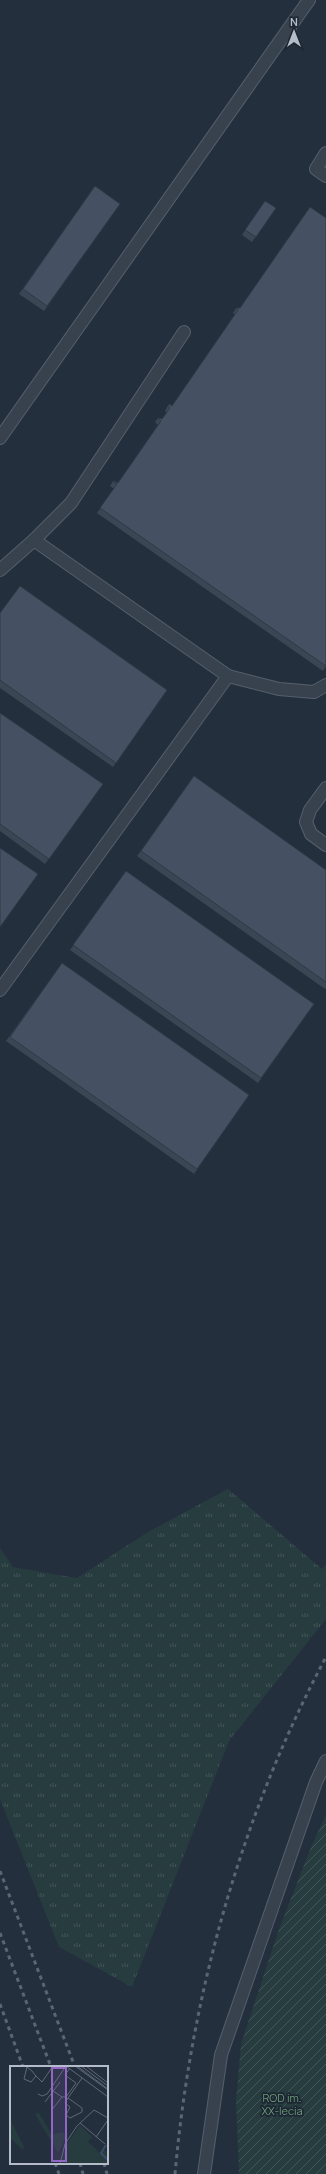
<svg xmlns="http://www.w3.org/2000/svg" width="326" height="2174" font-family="Manrope,sans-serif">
<defs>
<pattern id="grass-tufts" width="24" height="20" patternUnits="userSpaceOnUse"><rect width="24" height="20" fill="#263c3f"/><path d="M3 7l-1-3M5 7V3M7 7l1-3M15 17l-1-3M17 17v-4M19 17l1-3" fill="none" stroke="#435659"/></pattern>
<pattern id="garden-furrows" width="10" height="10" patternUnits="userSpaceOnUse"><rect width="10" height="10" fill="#263c3f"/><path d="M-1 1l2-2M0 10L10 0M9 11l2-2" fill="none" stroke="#435659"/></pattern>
</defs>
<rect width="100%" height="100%" fill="#242f3e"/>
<polygon fill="url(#grass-tufts)" points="228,1489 322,1569 326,1564 326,1619 229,1741 132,1987 59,1947 0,1799 0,1548 13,1567 77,1578 148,1532"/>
<polygon fill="url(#garden-furrows)" points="326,1815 326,2174 239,2174 236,2101 241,2044 278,1932 311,1847"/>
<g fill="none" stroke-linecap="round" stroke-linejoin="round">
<g stroke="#565f6c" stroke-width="14">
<g id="service">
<polyline points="326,153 316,169 326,176"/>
<polyline points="0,438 309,0"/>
<polyline points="0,570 34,540 71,503 184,332"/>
<polyline points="228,676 279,689 314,692 326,685"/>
<polyline points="326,788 310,810 306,822 311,834 326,845"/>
<polyline points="0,990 228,676 34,540"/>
<polyline points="204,2174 221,2055 316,1782 326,1761"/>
</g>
</g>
<use href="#service" stroke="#38414e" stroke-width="12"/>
<g stroke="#5a6575" stroke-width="3" stroke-dasharray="4 4" stroke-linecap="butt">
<polyline points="0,1871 75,2067"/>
<polyline points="0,1933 51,2067"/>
<polyline points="0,2004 23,2067"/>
<polyline points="55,2163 59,2174"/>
<polyline points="80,2163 83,2174"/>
<polyline points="104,2163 107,2174"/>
<path d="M175,2174C191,1995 241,1816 326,1657"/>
</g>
</g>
<g fill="#3b4654">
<polygon points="95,186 120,204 44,311 19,294"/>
<polygon points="265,201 276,208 252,242 242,235"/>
<polygon points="236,308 240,308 326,666 323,671 97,513 114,489 110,486 113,481 118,483 158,425 155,422 158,418 162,419 167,413 165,411 166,409 169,404 172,406 235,315 233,313"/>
<polygon points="0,613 167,690 113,767 0,688"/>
<polygon points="0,713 103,784 45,864 0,831"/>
<polygon points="194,776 326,870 326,988 325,989 137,856"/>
<polygon points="126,871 314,1004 258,1083 70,950"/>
<polygon points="62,963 249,1095 194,1174 6,1041"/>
</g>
<g fill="#455162" stroke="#303945">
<polygon points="95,186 120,204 47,306 23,289"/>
<polygon points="265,201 276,208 256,237 245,230"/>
<polygon points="310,207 326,218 326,666 100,508 117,484 113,481 118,483 161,421 158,418 162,419 170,408 168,406 169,404 172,406 238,310 236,308 240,308"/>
<polygon points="20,586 167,690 116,763 0,680 0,613"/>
<polygon points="0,713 103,784 49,859 0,824"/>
<polygon points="194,776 326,870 326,982 141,851"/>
<polygon points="0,848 38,874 0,927"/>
<polygon points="126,871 314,1004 261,1078 73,945"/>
<polygon points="62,963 249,1095 197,1169 10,1037"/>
</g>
<g text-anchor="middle" stroke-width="3.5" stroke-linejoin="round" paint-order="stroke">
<g font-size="11" fill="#6b9a76" stroke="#1d2633">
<text x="282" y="2102">ROD im.<tspan x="282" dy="13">XX-lecia</tspan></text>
</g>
</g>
<g transform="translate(10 2066)">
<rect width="98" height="98" fill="#242f3e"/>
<path d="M29,47L42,69L52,66L56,69L59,65L48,87L25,48Z" fill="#263c3f"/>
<path d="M0,53L14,81L13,84L0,72Z" fill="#263c3f"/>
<path d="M70,59L82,71L78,76L90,87L93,83L98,87V98H52L55,81Z" fill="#263c3f"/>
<path fill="none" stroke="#394c67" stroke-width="2" d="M96,79L91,87L98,94"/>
<path fill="none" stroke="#5e6776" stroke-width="1" d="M56,0L98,31M65,0L98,24M67,0L98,23M71,0L98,20M76,0L98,17M26,10L21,16L14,13L17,1L22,5L26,10L32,16L43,0M28,28L32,30L37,28L56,0M52,31H56L66,17L55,9L60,2M58,32L55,37L60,41L56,49L60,52L72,46V42L58,32L72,12M35,36L50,16M41,45L52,31L43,25M70,57L95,78M86,71L98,54M50,98L55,78L67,60L84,44L98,52"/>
<path fill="#9266c3" fill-opacity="0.15" stroke="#9266c3" stroke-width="2" d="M42,2H56V95H42Z"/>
<rect width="98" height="98" fill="none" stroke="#b4bcc9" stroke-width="2"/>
</g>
<g transform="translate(294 32)" stroke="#1d2633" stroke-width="3" paint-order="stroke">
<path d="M0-3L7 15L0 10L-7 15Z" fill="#b4bcc9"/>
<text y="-6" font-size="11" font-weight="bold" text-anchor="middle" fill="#b4bcc9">N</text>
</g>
</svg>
